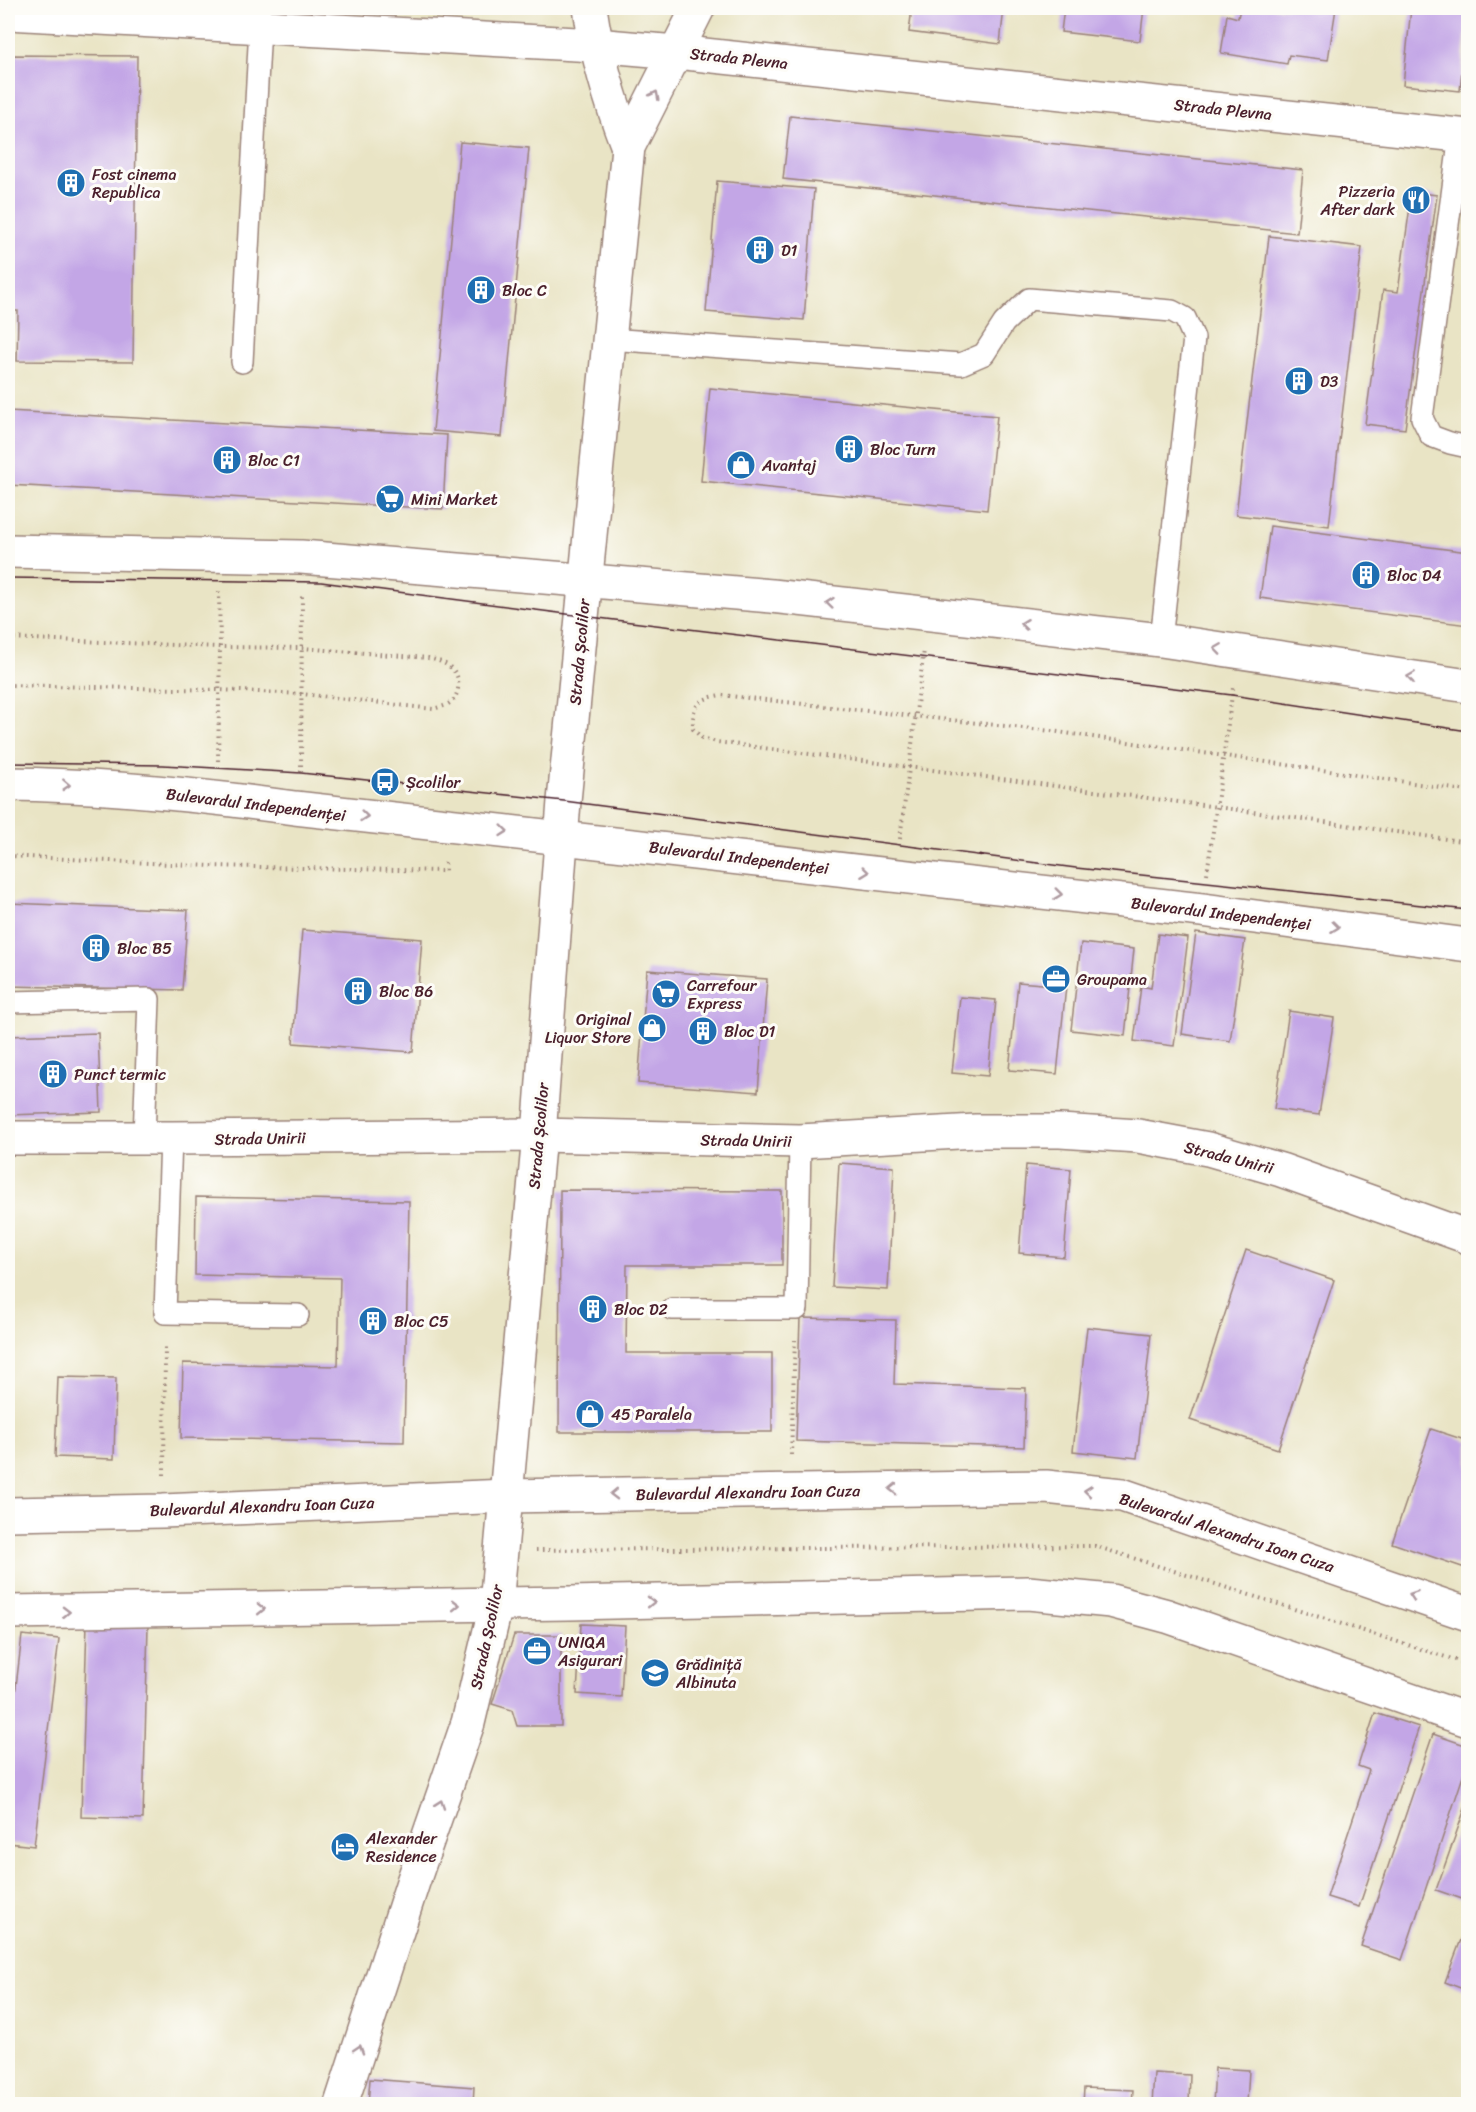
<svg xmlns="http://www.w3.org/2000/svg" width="1476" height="2112" font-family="Sriracha,sans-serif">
<rect width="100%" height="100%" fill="#fdfcf7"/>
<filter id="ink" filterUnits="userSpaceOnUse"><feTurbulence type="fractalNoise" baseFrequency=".0167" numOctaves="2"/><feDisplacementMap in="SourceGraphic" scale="12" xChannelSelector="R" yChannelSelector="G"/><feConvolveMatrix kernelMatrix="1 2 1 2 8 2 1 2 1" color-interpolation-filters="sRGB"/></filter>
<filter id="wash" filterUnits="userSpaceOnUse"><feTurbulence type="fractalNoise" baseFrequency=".008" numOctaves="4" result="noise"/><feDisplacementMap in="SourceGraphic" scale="24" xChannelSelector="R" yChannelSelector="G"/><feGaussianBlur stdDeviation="1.35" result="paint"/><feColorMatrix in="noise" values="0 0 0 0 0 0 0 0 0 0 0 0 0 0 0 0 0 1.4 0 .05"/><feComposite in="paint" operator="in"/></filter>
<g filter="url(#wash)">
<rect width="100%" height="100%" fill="#e9e4c5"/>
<g id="blocks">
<g fill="#c3a6e6">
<polygon points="912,8 1004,8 1000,44 909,32"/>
<polygon points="1064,8 1144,8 1140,41 1061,32"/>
<polygon points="1240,8 1336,8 1328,60 1289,55 1287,64 1221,53 1227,15 1238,18"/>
<polygon points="1411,8 1468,8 1460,91 1403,85"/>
<polygon points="8,55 137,56 133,362 17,361 18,311 8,311"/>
<polygon points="790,116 1303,170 1297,233 783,179"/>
<polygon points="460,142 529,148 502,437 433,431"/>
<polygon points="717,181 814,189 804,320 706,312"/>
<polygon points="1412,192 1437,195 1405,429 1365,424 1383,290 1398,292"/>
<polygon points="1269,236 1362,247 1329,526 1236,515"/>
<polygon points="710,388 997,416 987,510 701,481"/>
<polygon points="8,411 447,435 443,509 8,485"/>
<polygon points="1270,526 1468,552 1468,625 1260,598"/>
<polygon points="8,903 188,910 182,990 8,986"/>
<polygon points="302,930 422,939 413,1052 293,1043"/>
<polygon points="1196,933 1245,940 1230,1041 1182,1034"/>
<polygon points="1158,934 1188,938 1174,1046 1134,1041 1141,986 1151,988"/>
<polygon points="1081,943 1134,949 1125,1036 1071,1030"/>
<polygon points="647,970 767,979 758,1092 638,1083"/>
<polygon points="1018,982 1066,986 1057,1074 1009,1070"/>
<polygon points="960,997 996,1000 988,1076 952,1073"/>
<polygon points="1289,1011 1334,1018 1319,1115 1274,1109"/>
<polygon points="98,1033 101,1112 8,1115 8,1036"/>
<polygon points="839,1163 894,1167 888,1290 832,1287"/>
<polygon points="1026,1165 1071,1169 1064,1257 1019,1253"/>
<polygon points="560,1190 782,1191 782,1265 627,1265 626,1353 772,1353 772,1432 559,1432"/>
<polygon points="196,1197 409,1201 404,1442 181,1438 183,1363 338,1366 340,1278 195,1275"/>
<polygon points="1246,1250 1334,1280 1278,1449 1190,1420"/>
<polygon points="800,1318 896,1320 894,1384 1026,1388 1024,1447 796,1441"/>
<polygon points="1087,1327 1151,1334 1137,1458 1073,1451"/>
<polygon points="58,1377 116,1378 114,1459 55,1457"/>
<polygon points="1431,1429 1468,1441 1468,1557 1465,1568 1392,1543"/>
<polygon points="87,1623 148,1625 143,1819 81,1817"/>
<polygon points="581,1624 625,1626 621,1697 577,1694"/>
<polygon points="22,1635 59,1639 34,1846 8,1843 8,1755"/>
<polygon points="514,1635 561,1635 561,1726 517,1726 512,1710 492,1704"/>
<polygon points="1375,1713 1419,1727 1359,1907 1327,1897 1369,1770 1358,1766"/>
<polygon points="1433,1734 1468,1746 1468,1761 1402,1960 1361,1946"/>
<polygon points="1468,1800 1468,1890 1465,1900 1436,1890"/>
<polygon points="1468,1921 1468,1991 1445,1982"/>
<polygon points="1215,2068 1249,2070 1247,2104 1213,2104"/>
<polygon points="1154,2073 1190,2075 1189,2104 1152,2104"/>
<polygon points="370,2079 474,2087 473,2104 368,2104"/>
<polygon points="1084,2088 1133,2090 1132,2104 1083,2104"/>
</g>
</g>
</g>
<g filter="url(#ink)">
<use href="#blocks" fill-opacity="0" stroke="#9a8278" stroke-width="1.5"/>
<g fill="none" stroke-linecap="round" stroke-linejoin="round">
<g stroke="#9a8278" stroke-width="24">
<g id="lane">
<polyline points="1460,135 1422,418 1431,436 1450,443 1468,447"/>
<polyline points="608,339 961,364 984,354 1004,323 1029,299 1172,311 1185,318 1194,338 1161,640"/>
<polyline points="242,362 260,27"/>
<polyline points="8,1002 149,999 144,1138"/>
<polyline points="171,1138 165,1313 298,1315"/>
<polyline points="672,1309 797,1309 800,1141"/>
</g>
</g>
<g stroke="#9a8278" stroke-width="36">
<g id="street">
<polyline points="8,13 595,45 676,52 1468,136"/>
<polyline points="8,1138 171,1138 539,1135 800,1141 976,1131 1060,1131 1138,1136 1208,1149 1281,1170 1468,1237"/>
</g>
</g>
<g stroke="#9a8278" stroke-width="36">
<g id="secondary">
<path d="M590,8C597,56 610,101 628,147"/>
<polyline points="341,2104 413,1882 468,1723 496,1605 539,1135 564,801 628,147 698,8"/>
</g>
</g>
<g stroke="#9a8278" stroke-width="36">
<g id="primary">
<polyline points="8,551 301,557 772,596 1161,640 1468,686"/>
<path d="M8,784C104,785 200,795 295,808L1202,910L1468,945"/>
<polyline points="8,1514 163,1511 506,1496 1046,1487 1122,1495 1468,1614"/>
<polyline points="8,1612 570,1603 1028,1593 1111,1601 1167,1616 1468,1720"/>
</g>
</g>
<g stroke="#9a8278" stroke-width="4" stroke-dasharray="1.5 4.5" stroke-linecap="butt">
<path d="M8,638L220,647L302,648L428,658C445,662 461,669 458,689C457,694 455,699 451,702C447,706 439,707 433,709L302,694L219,690L8,685"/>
<polyline points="218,761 220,647 219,591"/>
<polyline points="301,772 302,593"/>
<path d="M1468,791L1051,731L721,695C698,699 692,704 693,729L702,738L717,742L1217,807L1468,842"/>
<polyline points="900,839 924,650"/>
<polyline points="8,856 210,866 445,871 445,860"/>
<polyline points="1207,874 1233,688"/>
<polyline points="791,1455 795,1340"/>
<polyline points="164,1475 165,1344"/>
<polyline points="536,1550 1095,1546 1468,1664"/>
</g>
<use href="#lane" stroke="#fff" stroke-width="21"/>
<use href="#street" stroke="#fff" stroke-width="33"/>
<use href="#secondary" stroke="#fff" stroke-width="33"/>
<use href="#primary" stroke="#fff" stroke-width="33"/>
<g stroke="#4a1f2b" stroke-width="1.5">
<polyline points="8,578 321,582 582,616 1232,695 1468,731"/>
<polyline points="8,763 163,765 301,773 564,801 1076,868 1468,910"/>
</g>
</g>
<defs><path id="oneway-chevron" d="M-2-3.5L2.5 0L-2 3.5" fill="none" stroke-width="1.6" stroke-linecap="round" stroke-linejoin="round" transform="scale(1.5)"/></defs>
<g stroke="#ae9aa0">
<use href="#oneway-chevron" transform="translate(655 95) rotate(-63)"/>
<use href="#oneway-chevron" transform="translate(830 603) rotate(-174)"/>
<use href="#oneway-chevron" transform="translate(1024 624) rotate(-173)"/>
<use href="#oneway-chevron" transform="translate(1218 649) rotate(-172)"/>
<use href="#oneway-chevron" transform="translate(1411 677) rotate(-172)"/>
<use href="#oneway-chevron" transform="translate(66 785) rotate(3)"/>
<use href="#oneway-chevron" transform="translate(364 816) rotate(6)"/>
<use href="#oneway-chevron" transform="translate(504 831) rotate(6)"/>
<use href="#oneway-chevron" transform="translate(865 872) rotate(7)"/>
<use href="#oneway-chevron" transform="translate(1058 894) rotate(7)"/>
<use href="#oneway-chevron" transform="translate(1335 927) rotate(7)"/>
<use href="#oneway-chevron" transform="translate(893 1489) rotate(179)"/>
<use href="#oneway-chevron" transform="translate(1088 1491) rotate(-174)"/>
<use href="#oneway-chevron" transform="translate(614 1494) rotate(179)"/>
<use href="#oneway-chevron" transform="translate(1413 1595) rotate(-161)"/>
<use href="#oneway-chevron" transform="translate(651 1602) rotate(-1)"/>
<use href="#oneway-chevron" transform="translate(456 1605) rotate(-1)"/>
<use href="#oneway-chevron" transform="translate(261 1609) rotate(-1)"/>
<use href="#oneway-chevron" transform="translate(66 1612) rotate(-1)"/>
<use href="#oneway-chevron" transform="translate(440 1804) rotate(-71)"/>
<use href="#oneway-chevron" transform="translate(359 2049) rotate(-72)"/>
</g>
</g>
<defs>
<g id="building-disc" transform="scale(1.5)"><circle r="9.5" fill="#1f6fb2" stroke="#fdfcf7"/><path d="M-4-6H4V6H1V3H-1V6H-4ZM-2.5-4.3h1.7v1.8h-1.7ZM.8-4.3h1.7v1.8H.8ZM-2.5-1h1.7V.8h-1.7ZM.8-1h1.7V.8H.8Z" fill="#fff"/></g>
<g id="restaurant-disc" transform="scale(1.5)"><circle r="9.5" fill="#1f6fb2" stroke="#fdfcf7"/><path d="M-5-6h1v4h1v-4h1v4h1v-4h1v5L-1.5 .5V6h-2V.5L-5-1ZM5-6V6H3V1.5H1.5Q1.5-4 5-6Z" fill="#fff"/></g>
<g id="shop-disc" transform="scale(1.5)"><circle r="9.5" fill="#1f6fb2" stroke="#fdfcf7"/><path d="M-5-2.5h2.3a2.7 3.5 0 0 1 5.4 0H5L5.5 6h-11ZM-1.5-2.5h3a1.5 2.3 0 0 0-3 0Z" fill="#fff"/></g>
<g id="supermarket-disc" transform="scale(1.5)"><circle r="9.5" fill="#1f6fb2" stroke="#fdfcf7"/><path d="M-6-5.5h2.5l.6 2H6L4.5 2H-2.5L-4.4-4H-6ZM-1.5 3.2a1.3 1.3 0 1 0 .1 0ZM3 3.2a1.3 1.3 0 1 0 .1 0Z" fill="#fff"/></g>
<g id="bus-disc" transform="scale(1.5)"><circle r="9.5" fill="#1f6fb2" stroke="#fdfcf7"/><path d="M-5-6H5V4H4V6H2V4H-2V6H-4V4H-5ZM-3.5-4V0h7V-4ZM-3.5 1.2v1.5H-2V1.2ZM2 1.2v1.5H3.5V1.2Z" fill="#fff"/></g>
<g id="office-disc" transform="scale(1.5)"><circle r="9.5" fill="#1f6fb2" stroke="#fdfcf7"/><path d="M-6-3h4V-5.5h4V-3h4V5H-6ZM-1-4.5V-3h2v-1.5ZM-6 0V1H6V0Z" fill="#fff"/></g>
<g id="school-disc" transform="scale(1.5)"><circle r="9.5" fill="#1f6fb2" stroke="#fdfcf7"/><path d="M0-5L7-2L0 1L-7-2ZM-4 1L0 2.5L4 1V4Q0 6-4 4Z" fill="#fff"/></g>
<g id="hotel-disc" transform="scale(1.5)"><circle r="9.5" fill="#1f6fb2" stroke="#fdfcf7"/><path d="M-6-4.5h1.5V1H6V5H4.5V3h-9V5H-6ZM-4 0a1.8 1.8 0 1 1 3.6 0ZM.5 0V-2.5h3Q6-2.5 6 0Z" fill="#fff"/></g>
</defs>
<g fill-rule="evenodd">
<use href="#building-disc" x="71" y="183"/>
<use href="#restaurant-disc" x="1416" y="200"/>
<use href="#building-disc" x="760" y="250"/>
<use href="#building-disc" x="481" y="290"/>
<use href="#building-disc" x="1299" y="381"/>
<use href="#building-disc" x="849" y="449"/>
<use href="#building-disc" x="227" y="460"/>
<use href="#shop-disc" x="741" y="465"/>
<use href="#supermarket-disc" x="390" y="499"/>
<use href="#building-disc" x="1366" y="575"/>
<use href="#bus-disc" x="385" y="782"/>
<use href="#building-disc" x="96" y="948"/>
<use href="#office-disc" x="1056" y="979"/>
<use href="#building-disc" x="358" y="991"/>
<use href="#supermarket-disc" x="666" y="994"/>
<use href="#shop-disc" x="652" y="1028"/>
<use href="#building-disc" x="703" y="1031"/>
<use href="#building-disc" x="53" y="1074"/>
<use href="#building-disc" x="593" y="1309"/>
<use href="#building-disc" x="373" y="1321"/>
<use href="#shop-disc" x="590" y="1414"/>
<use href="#office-disc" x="537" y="1651"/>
<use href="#school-disc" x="655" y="1673"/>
<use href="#hotel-disc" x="345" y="1847"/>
</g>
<g text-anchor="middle" stroke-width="6" stroke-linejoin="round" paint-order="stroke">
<g font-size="16" fill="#4a1f2b" stroke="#fdfcf7">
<text transform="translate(739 58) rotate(6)" y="6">Strada Plevna</text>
<text transform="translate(1223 109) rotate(6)" y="6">Strada Plevna</text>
<text transform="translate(579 652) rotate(-85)" y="6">Strada Școlilor</text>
<text transform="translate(256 804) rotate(7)" y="6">Bulevardul Independenței</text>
<text transform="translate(739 857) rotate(7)" y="6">Bulevardul Independenței</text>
<text transform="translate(1221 913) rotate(7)" y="6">Bulevardul Independenței</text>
<text transform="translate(538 1136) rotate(-85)" y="6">Strada Școlilor</text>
<text transform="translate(260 1138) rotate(-1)" y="6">Strada Unirii</text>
<text transform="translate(746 1140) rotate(1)" y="6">Strada Unirii</text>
<text transform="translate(1229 1157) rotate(14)" y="6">Strada Unirii</text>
<text transform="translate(748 1492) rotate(-1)" y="6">Bulevardul Alexandru Ioan Cuza</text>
<text transform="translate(262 1506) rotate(-2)" y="6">Bulevardul Alexandru Ioan Cuza</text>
<text transform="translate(1227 1532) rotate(18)" y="6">Bulevardul Alexandru Ioan Cuza</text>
<text transform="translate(486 1637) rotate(-78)" y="6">Strada Școlilor</text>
</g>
<g font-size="16" fill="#4a1f2b" stroke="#fdfcf7" text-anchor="start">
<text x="92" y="180">Fost cinema<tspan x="92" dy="18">Republica</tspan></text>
<text x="1395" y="197" text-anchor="end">Pizzeria<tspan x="1395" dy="18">After dark</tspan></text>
<text x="781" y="256">D1</text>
<text x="502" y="296">Bloc C</text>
<text x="1320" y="387">D3</text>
<text x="870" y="455">Bloc Turn</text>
<text x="248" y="466">Bloc C1</text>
<text x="762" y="471">Avantaj</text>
<text x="411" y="505">Mini Market</text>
<text x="1387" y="581">Bloc D4</text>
<text x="406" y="788">Școlilor</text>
<text x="117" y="954">Bloc B5</text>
<text x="1077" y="985">Groupama</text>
<text x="687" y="991">Carrefour<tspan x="687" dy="18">Express</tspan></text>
<text x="379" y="997">Bloc B6</text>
<text x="631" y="1025" text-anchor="end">Original<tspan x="631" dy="18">Liquor Store</tspan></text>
<text x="724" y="1037">Bloc D1</text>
<text x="74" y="1080">Punct termic</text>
<text x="614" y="1315">Bloc D2</text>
<text x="394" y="1327">Bloc C5</text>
<text x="611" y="1420">45 Paralela</text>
<text x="558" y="1648">UNIQA<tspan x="558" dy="18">Asigurari</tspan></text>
<text x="676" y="1670">Grădiniță<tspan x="676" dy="18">Albinuta</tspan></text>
<text x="366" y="1844">Alexander<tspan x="366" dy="18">Residence</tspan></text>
</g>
</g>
<rect width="1476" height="2112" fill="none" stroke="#fdfcf7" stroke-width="30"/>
</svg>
